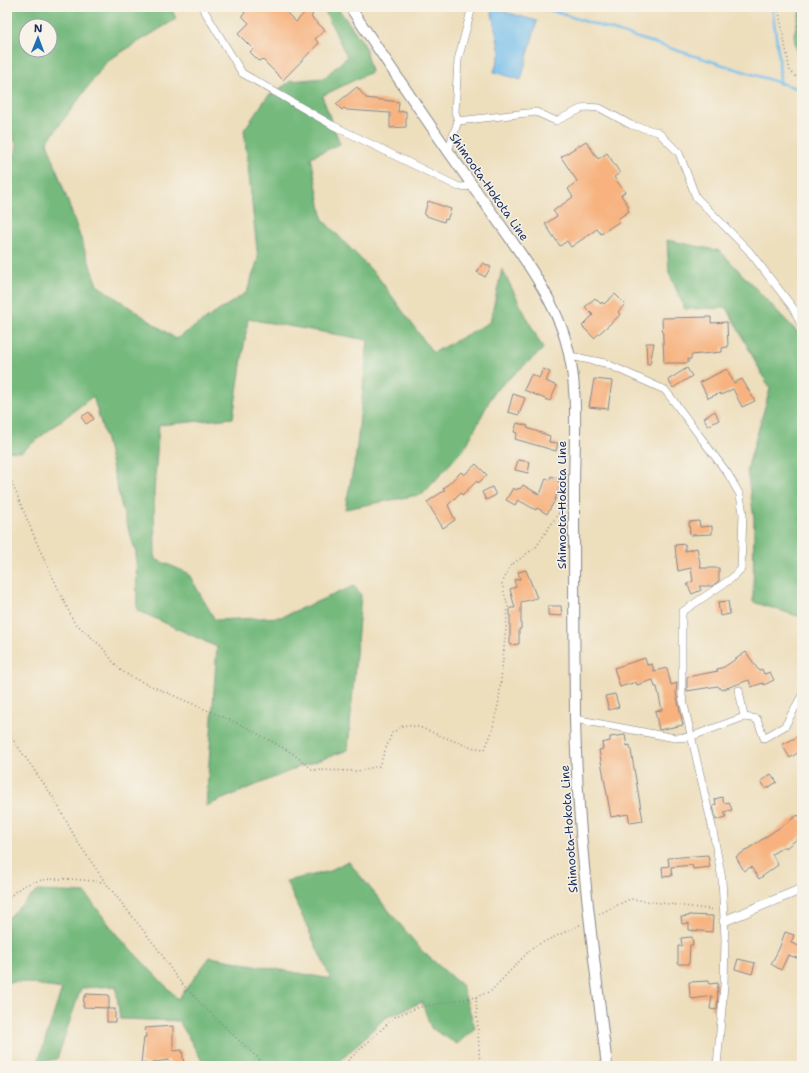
<svg xmlns="http://www.w3.org/2000/svg" width="809" height="1073" font-family="'Shantell Sans',sans-serif">
<rect width="100%" height="100%" fill="#f7f3e8"/>
<filter id="ink" filterUnits="userSpaceOnUse"><feTurbulence type="fractalNoise" baseFrequency=".025" numOctaves="2"/><feDisplacementMap in="SourceGraphic" scale="8" xChannelSelector="R" yChannelSelector="G"/><feConvolveMatrix kernelMatrix="1 2 1 2 8 2 1 2 1" color-interpolation-filters="sRGB"/></filter>
<filter id="wash" filterUnits="userSpaceOnUse"><feTurbulence type="fractalNoise" baseFrequency=".012" numOctaves="4" result="noise"/><feDisplacementMap in="SourceGraphic" scale="16" xChannelSelector="R" yChannelSelector="G"/><feGaussianBlur stdDeviation="0.9" result="paint"/><feColorMatrix in="noise" values="0 0 0 0 0 0 0 0 0 0 0 0 0 0 0 0 0 1.4 0 .05"/><feComposite in="paint" operator="in"/></filter>
<g filter="url(#wash)">
<rect width="100%" height="100%" fill="#eddebc"/>
<g fill="#75b97d" stroke="#48746e" fill-rule="evenodd">
<path d="M7,7H171L176,19L107,61L47,142L97,285L176,339L247,292L258,259L244,130L267,97L291,81L324,78L347,57L323,7H337L364,44L371,72L322,96L340,144L311,157L323,220L378,277L433,353L490,322L502,269L543,349L494,392L466,446L423,494L345,509L356,455L368,340L248,319L233,418L159,425L154,492L155,559L188,573L215,620L281,617L354,586L361,595L348,750L297,768L206,806L217,647L137,610L136,553L122,508L106,440L93,396L21,452L7,451V166L17,147L7,123ZM26,26H50V50H26Z"/>
<polygon points="801,7 802,7 802,72 800,71 794,35"/>
<polygon points="667,240 720,251 802,337 801,617 753,602 754,518 747,470 770,389 727,308 685,309 669,273"/>
<polygon points="348,861 422,951 462,986 475,1028 457,1044 431,1028 422,1002 385,1018 339,1062 332,1066 205,1066 179,1021 120,1019 116,986 81,988 57,1059 38,1062 62,989 21,982 7,982 7,919 28,899 38,891 85,893 117,935 178,999 210,957 331,979 286,881 327,872"/>
</g>
<polygon fill="#73beec" stroke="#4776a5" points="491,8 537,21 521,80 494,72 500,53"/>
<g fill="none" stroke-linecap="round" stroke-linejoin="round">
<g stroke="#73beec" stroke-width="2.5">
<polyline points="540,7 796,88 802,94"/>
<polyline points="772,7 779,59 780,84"/>
</g>
</g>
<g id="blocks">
<g fill="#f7b27f">
<polygon points="239,7 281,7 296,22 307,10 313,15 311,17 325,30 315,39 319,43 283,80 262,59 259,61 250,52 253,49 238,34 249,23 242,16 245,13"/>
<polygon points="357,87 366,98 399,102 398,112 406,111 406,127 390,128 390,113 347,110 344,108 342,110 336,104"/>
<polygon points="586,141 598,159 607,153 620,173 614,177 625,192 621,195 629,207 627,208 629,211 618,219 620,221 601,234 597,229 571,247 567,241 560,246 545,224 557,216 553,211 573,197 568,189 577,181 561,157"/>
<polygon points="428,201 451,209 447,220 445,219 444,222 424,215"/>
<polygon points="483,263 491,267 485,277 477,272"/>
<polygon points="615,294 625,304 618,312 620,314 618,317 594,338 582,326 593,315 585,307 595,298 601,304 602,302 604,304"/>
<polygon points="711,317 711,323 727,322 728,347 722,348 722,352 691,355 691,359 688,359 688,363 664,363 662,318"/>
<polygon points="646,343 654,343 650,364 647,364"/>
<polygon points="687,368 692,376 673,388 668,380"/>
<polygon points="543,369 550,372 546,381 557,386 550,401 524,390 530,377 532,374 539,378"/>
<polygon points="727,369 734,383 742,379 755,401 742,407 733,389 721,395 720,393 708,398 700,382"/>
<polygon points="594,379 612,381 608,409 589,407"/>
<polygon points="513,394 525,398 519,415 508,412"/>
<polygon points="715,411 719,420 708,426 704,418"/>
<polygon points="89,412 94,419 86,424 81,417"/>
<polygon points="517,423 528,426 527,428 550,436 549,442 558,443 556,451 515,439 517,433 514,432"/>
<polygon points="518,460 530,462 528,473 515,470"/>
<polygon points="476,464 487,475 478,483 477,481 462,495 460,493 448,505 455,520 443,528 427,502 445,490 443,489 461,472 464,475"/>
<polygon points="551,476 559,479 558,482 561,484 554,502 547,514 537,508 536,510 518,500 515,505 506,500 513,488 517,490 518,488 520,489 523,485 540,495 546,478 550,480"/>
<polygon points="492,487 496,495 486,500 482,492"/>
<polygon points="699,521 700,527 712,526 712,534 690,535 689,522"/>
<polygon points="685,544 685,551 697,548 701,568 719,568 719,581 712,586 699,586 701,590 692,594 687,584 693,581 691,568 678,571 676,556 675,545"/>
<polygon points="526,570 537,598 521,602 521,629 519,629 519,644 510,645 510,608 515,608 510,589 516,587 514,580 520,579 518,572"/>
<polygon points="728,601 730,614 720,616 718,602"/>
<polygon points="548,606 561,606 562,616 548,615"/>
<polygon points="746,652 759,671 762,669 764,674 770,672 774,680 764,685 763,683 751,687 749,680 721,690 718,686 687,691 687,677 718,671 717,669 724,667"/>
<polygon points="645,658 647,665 652,664 654,671 667,668 671,685 677,683 676,693 683,725 659,730 655,711 662,710 657,687 655,687 653,680 637,685 636,682 620,687 614,668"/>
<polygon points="615,694 619,707 609,710 605,696"/>
<polygon points="802,734 802,750 790,758 782,745"/>
<polygon points="625,735 627,746 630,745 643,821 630,823 628,814 611,817 599,750 603,749 602,743 610,741 610,737"/>
<polygon points="771,774 777,782 766,789 761,781"/>
<polygon points="722,797 724,803 729,802 732,810 724,812 726,817 716,820 713,806 716,805 715,799"/>
<polygon points="798,815 802,821 802,835 786,848 785,846 772,854 778,865 759,879 751,867 744,871 736,857"/>
<polygon points="708,855 710,867 693,869 692,865 671,867 672,876 663,877 662,867 669,866 668,858"/>
<polygon points="689,915 713,916 712,932 689,930 689,923 682,924 681,917 689,916"/>
<polygon points="785,932 794,935 791,943 802,947 802,953 800,959 788,955 781,970 771,964 779,949"/>
<polygon points="692,937 693,945 690,945 689,964 678,964 678,946 682,946 681,938"/>
<polygon points="738,959 755,963 752,974 735,969"/>
<polygon points="709,981 709,984 718,983 717,1010 710,1009 712,996 692,999 690,996 689,982"/>
<polygon points="86,994 109,995 109,1008 83,1007 84,996 86,997"/>
<rect x="107" y="1009" width="8" height="13"/>
<polygon points="173,1026 173,1051 182,1050 184,1064 170,1065 169,1060 154,1062 154,1064 146,1065 146,1063 141,1063 144,1037 146,1037 145,1028"/>
</g>
</g>
</g>
<g filter="url(#ink)">
<use href="#blocks" fill-opacity="0" stroke="#84868d" stroke-width="1"/>
<g fill="none" stroke-linecap="round" stroke-linejoin="round">
<g stroke="#84868d" stroke-width="8">
<g id="minor">
<polyline points="202,7 242,73 332,125 459,187 473,186"/>
<polyline points="458,121 536,112 556,121 585,107 600,108 631,125 658,132 679,153 696,197 749,251 794,309 802,327"/>
<polyline points="448,151 458,121 455,112 458,60 472,7"/>
<polyline points="570,356 605,363 665,390 675,403 728,474 740,495 743,514 741,569 732,578 682,612 682,696 712,826 722,879 725,939 724,985 717,1066"/>
<polyline points="739,690 744,717"/>
<polyline points="575,719 675,738 690,737 744,717 757,719 764,738 785,726 802,695"/>
<polyline points="798,1066 802,1063"/>
</g>
</g>
<g stroke="#84868d" stroke-width="10">
<polyline id="tertiary" points="724,921 802,889"/>
</g>
<g stroke="#84868d" stroke-width="12">
<path id="secondary" d="M350,7C391,68 432,129 475,189C506,234 549,286 565,338C580,386 574,441 574,490C574,566 574,641 575,717C577,834 593,950 607,1066"/>
</g>
<g stroke="#84868d" stroke-width="1.5" stroke-dasharray="1 3" stroke-linecap="butt">
<polyline points="778,7 790,71 802,82"/>
<polyline points="7,471 39,548 74,622 101,646 119,669 131,677 248,728 292,753 313,770 358,771 379,766 392,733 404,725 419,727 469,747 485,749 492,732 499,700 508,607 502,584 510,566 536,547 564,505"/>
<polyline points="7,731 55,800 77,841 105,882 158,949 176,977 202,1005 266,1066"/>
<path d="M7,901C27,870 73,880 105,882"/>
<polyline points="599,914 630,899 715,910"/>
<polyline points="476,997 480,1066"/>
<polyline points="342,1066 396,1016 420,1007 476,997 491,991 533,947 580,925"/>
</g>
<use href="#minor" stroke="#fff" stroke-width="7"/>
<use href="#tertiary" stroke="#fff" stroke-width="9"/>
<use href="#secondary" stroke="#fff" stroke-width="10"/>
</g>
</g>
<g text-anchor="middle" stroke-width="3" stroke-linejoin="round" paint-order="stroke">
<g font-size="12" fill="#1b2f5e" stroke="#f7f3e8">
<text transform="translate(489 187) rotate(55)" y="4">Shimoota-Hokota Line</text>
<text transform="translate(562 505) rotate(-90)" y="4">Shimoota-Hokota Line</text>
<text transform="translate(569 829) rotate(-94)" y="4">Shimoota-Hokota Line</text>
</g>
</g>
<rect width="809" height="1073" fill="none" stroke="#f7f3e8" stroke-width="24"/>
<g transform="translate(38 38) rotate(1)"><circle r="19" fill="#f7f3e8" stroke="#9fa5b1"/>
<path d="M0-3L7 15L0 10L-7 15Z" fill="#1f6fb2"/>
<text y="-6" font-size="11" font-weight="bold" text-anchor="middle" fill="#1b2f5e">N</text>
</g>
</svg>
